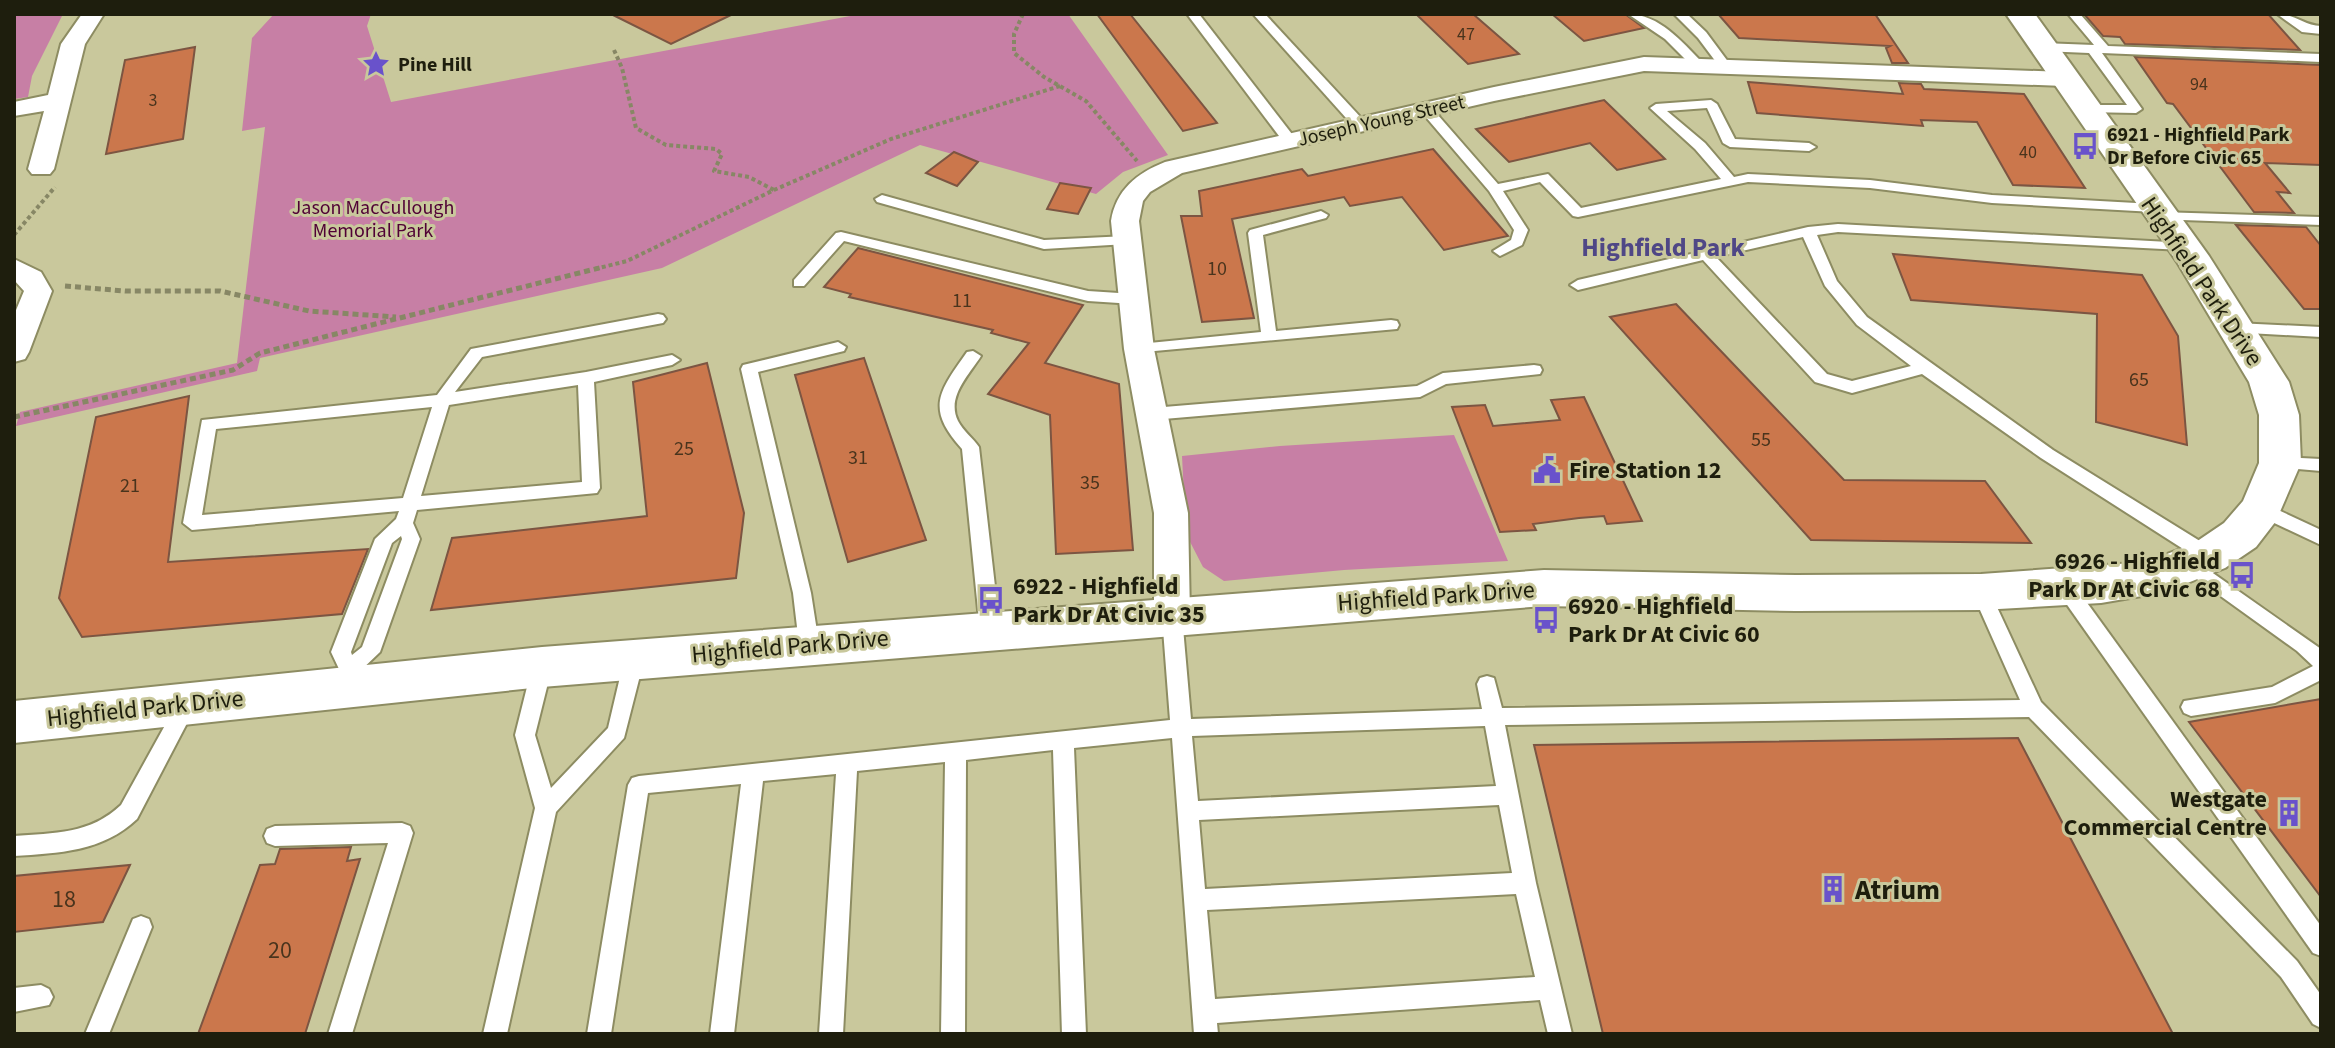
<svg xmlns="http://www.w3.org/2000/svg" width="2335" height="1048" font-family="'Source Sans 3',sans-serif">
<rect width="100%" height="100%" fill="#c9c89c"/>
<g fill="#c77fa5">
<polygon points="14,14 63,14 32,76 28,97 14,99"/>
<polygon points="274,14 371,14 367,26 391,102 861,14 1068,14 1168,155 1123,172 1096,194 920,145 662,268 260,358 257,371 16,426 20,412 237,363 265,127 242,131 252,38"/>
<polygon points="1454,435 1508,561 1344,570 1224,581 1203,567 1186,534 1182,456 1280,446"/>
</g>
<g fill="#cb774c" stroke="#7c5542" stroke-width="2">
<polygon points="611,14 733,14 671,44"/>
<polygon points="1097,14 1130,14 1217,123 1183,131"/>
<polygon points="1416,14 1473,14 1519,54 1468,64"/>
<polygon points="1552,14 1625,14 1644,28 1584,41"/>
<polygon points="1718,14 1875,14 1908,63 1892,63 1886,48 1890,46 1739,38"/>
<polygon points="2084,14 2268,14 2300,50 2125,44 2120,37 2103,36"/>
<polygon points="195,47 183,139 106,154 125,60"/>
<polygon points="2135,57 2321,65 2321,165 2265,163 2290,193 2277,192 2294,213 2254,212 2173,104 2167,103"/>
<polygon points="1748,82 1903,94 1899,83 1921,84 1924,89 2024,94 2085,188 2013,185 1977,122 1921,120 1923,126 1757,113"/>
<polygon points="1604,100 1665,159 1617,170 1590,143 1509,162 1476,129"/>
<polygon points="1433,149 1508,236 1444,250 1402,197 1350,206 1344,197 1232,219 1254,318 1202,322 1181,216 1202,216 1199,191 1302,169 1308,176"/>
<polygon points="954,152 978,162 957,186 926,173"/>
<polygon points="1060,183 1091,188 1078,214 1047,209"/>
<polygon points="2236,225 2306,227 2321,246 2321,309 2304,309"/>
<polygon points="858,248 1083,305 1045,363 1119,384 1133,550 1056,554 1050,415 988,394 1029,343 991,333 993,330 849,297 851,294 824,287"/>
<polygon points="1893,254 2142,275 2178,336 2187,445 2096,422 2097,314 1911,300"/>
<polygon points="1676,304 1844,480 1985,481 2031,543 1811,540 1610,317"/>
<polygon points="864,358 926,540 848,562 795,375"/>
<polygon points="707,363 744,513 736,578 431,610 452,538 647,516 633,382"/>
<polygon points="189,396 168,562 368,549 342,614 82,637 59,598 96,417"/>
<polygon points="1584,397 1642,521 1607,524 1604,516 1579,518 1533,524 1536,530 1500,532 1452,407 1485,405 1493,426 1560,420 1551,400"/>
<polygon points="2321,699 2321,897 2189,722"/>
<polygon points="2018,738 2173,1034 1603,1034 1534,745"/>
<polygon points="351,847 347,861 360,859 305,1034 198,1034 260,865 275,864 280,849"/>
<polygon points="130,865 103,922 14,932 14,876"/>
</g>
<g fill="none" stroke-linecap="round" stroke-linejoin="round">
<g stroke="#8d8c62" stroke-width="4">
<g id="lane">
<polygon points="1187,14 1199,14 1295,138 1295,144 1285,144"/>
<polygon points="1253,14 1265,14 1365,122 1365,128 1355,128"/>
<path d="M1628,14C1659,14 1682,42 1702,62V68H1694L1665,39Z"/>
<polygon points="1674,14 1687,14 1706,32 1732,67 1730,70 1722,70 1698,38"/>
<polygon points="2068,14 2080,14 2108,46 2321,54 2321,62 2102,53 2142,109 2136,113 2084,112 2078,108 2079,105 2127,105 2089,53 2042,51 2036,47 2042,43 2094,45"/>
<path d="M2277,14C2296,14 2303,25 2321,26V34L2302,32Z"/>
<polygon points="1711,100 1717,104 1735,139 1809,143 1816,147 1809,151 1730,147 1723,143 1707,108 1667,111 1705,143 1734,177 1748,174 1870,180 1992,195 2154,204 2161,208 2154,212 1992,203 1870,188 1748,182 1578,217 1573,216 1540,182 1503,191 1528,230 1522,245 1500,256 1493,251 1511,240 1514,230 1489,191 1419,109 1430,106 1498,184 1548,174 1581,208 1721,179 1695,149 1650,108 1656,104"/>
<polygon points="882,195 1044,240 1127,236 1134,240 1127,244 1044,249 877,202 875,199"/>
<polygon points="1321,211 1328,215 1326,218 1263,235 1276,331 1391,320 1397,321 1399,325 1397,329 1133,353 1131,349 1133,345 1139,344 1261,332 1248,233 1250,230"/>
<polygon points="2159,212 2321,217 2321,225 2154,219 2154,213"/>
<path d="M1838,224L2187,243V249L2182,250L1838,232L1817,235L1837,281L1867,317L2053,450L2216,551L2218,556L2216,561H2202L2041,458L1922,374L1852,393L1815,382L1703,260L1578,290L1570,285L1578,280L1808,227ZM1803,237L1825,286L1857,325L1911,366L1852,381L1827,374L1716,257Z"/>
<polygon points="841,232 1088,291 1134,294 1142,299 1134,304 1088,301 844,241 804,286 794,286 794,280 836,233"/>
<path d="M658,314L663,315L666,319L663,323L482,357L455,392L586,372L672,355L680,360L672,365L594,382L600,488L597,493L417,510L413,523L420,539L380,652L357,674L353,683L346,685L339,683L336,677L339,669L331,652L375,539L396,519L399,511L192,530L183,523L202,420L437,395L471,349ZM578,385L582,482L421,496L449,405ZM432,407L403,498L202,515L216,429ZM401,536L402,539L362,647L352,655L351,652L392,543Z"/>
<polygon points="2236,323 2321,327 2321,337 2230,332 2228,328"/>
<polygon points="838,342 846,347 844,351 758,372 811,593 819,644 816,650 809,652 802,650 799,644 793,593 741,369 743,365"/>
<path d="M973,351L981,356C969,375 946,397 958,421C963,431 973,438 979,447L1000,630L997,636L990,638L983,636L980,630L962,449C925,408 939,392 967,352Z"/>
<polygon points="1534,365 1540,366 1542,370 1540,374 1446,384 1420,397 1152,420 1144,414 1152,408 1417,386 1443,373"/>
<polygon points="2280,457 2321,459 2321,471 2274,467 2271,463"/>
<polygon points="2261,502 2321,530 2321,545 2255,514 2252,509"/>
<polygon points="2190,557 2321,649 2321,680 2275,703 2191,716 2184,713 2181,707 2184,701 2272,687 2313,666 2297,651 2183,569 2181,564 2183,559"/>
<polygon points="2065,580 2072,582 2321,926 2321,956 2313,953 2058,592 2056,587 2058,582"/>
<path d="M1981,585L1988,587L1990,592L2041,702L2297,961L2321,995V1028L2313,1024L2281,977L2029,717L1505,725L1536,883L1572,1034H1548L1540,1000L1217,1023L1218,1034H1194L1172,738L1074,748L1086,1034H1062L1053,750L966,760L965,1034H941L945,762L857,771L843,1034H819L836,774L763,781L734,1034H710L741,784L648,793L611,1034H587L628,785L632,778L639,776L1170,720L1162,616L1165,611H1179L1182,616L1191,719L1482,709L1477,684L1480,678L1487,676L1494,678L1502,708L2020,700L1972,592L1974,587ZM1485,726L1496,786L1198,801L1192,736ZM1499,805L1512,873L1205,889L1199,820ZM1516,894L1535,977L1215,999L1207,910Z"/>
<polygon points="634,652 641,654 644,660 624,738 556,812 507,1034 483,1034 535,808 515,735 532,667 535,661 542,659 549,661 552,667 535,735 551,788 608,728 624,660 627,654"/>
<path d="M186,697L193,700L196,706L137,819C102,852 59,853 14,856V836C54,833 91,834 121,805L179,700Z"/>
<polygon points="402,823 410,826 413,833 352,1034 328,1034 388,843 275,846 267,843 264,836 267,829 275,826"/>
<polygon points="141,916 149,919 152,927 109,1034 85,1034 133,919"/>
<polygon points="41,985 49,989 53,997 49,1005 14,1012 14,988"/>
</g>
</g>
<g stroke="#8d8c62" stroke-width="4">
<g id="street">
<polygon points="82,14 104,14 85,44 54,169 50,174 32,174 28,169 44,111 14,116 14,102 48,95 61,44"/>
<path d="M1644,57L2064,72L2072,74L2076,79L2072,84L2064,86L1644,71L1494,101L1182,173L1150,192L1143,201L1139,221L1154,349L1188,513L1190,616L1185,626L1172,630L1159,626L1154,616V513L1124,349L1111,221C1116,190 1137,173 1165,162L1494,87Z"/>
<polygon points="14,259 41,272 52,291 29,352 25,359 14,362 14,315 24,291 14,280"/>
</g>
</g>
<g stroke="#8d8c62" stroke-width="4">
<polygon id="secondary" points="2006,14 2035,14 2209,256 2289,382 2299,415 2301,463 2276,521 2256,547 2225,568 2165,592 2101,603 1981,610 1796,611 1544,606 542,687 14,743 14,701 542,647 1544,570 1796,575 1981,574 2146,562 2193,544 2224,523 2243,501 2259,463 2259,415 2249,382 2177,262"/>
</g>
<g stroke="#878765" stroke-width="4" stroke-dasharray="4 3" stroke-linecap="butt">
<polyline points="1023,14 1014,34 1014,53 1044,77 1086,101 1137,161"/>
<polyline points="614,50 622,68 636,128 666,145 716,149 722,154 714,171 749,177 774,190"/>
<polyline points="14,235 55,187"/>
<polyline points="595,269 627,261 774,190 891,139 1060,86"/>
</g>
<g stroke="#878765" stroke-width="5" stroke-dasharray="6 4" stroke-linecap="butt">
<polyline points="65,286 125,291 220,291 309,311 396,317"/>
<polyline points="14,417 233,370 260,353 603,267"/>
</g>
<use href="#lane" fill="#fff" fill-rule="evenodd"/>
<use href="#street" fill="#fff" fill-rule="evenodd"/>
<use href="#secondary" fill="#fff" fill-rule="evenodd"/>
</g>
<defs>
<g id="sight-bare" transform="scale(2.16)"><path d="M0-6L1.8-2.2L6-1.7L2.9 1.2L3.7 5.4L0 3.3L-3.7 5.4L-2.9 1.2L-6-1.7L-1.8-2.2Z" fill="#6952cb" stroke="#c9c89c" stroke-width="2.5" paint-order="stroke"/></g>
<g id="bus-bare" transform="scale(2.16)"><path d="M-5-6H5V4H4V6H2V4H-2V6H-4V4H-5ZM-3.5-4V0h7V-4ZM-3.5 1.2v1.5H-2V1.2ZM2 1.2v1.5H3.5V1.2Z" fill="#6952cb" stroke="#c9c89c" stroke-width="2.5" paint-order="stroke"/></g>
<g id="civic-bare" transform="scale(2.16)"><path d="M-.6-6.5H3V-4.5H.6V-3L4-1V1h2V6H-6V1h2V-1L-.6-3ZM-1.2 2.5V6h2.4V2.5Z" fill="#6952cb" stroke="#c9c89c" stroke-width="2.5" paint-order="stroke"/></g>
<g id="building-bare" transform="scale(2.16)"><path d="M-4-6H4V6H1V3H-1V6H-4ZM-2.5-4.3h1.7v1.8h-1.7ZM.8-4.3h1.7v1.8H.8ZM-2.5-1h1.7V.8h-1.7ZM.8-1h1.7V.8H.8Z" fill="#6952cb" stroke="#c9c89c" stroke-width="2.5" paint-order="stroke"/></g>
</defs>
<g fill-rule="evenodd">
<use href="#sight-bare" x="376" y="64"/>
<use href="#bus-bare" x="2085" y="146"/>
<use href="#civic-bare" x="1547" y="470"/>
<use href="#bus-bare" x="2242" y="575"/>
<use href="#bus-bare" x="991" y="600"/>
<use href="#bus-bare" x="1546" y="620"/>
<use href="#building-bare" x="2289" y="813"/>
<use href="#building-bare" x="1833" y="889"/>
</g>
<g text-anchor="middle" stroke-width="6" stroke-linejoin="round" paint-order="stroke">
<g font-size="18" fill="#49341d">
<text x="1466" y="40">47</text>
<text x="2199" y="90">94</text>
<text x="153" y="106">3</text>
<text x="2028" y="158">40</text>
</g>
<g font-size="20" font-weight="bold" fill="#1e1e0d" stroke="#c9c89c" text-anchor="start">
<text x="398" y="71">Pine Hill</text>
<text x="2107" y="141">6921 - Highfield Park<tspan x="2107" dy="23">Dr Before Civic 65</tspan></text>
</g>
<g font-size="20" fill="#1e1e0d" stroke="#c9c89c">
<text transform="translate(1381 120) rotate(-13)" y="7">Joseph Young Street</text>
</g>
<g font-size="20" fill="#500035" stroke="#c9c89c">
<text x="373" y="214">Jason MacCullough<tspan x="373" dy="23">Memorial Park</tspan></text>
</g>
<g font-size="20" fill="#49341d">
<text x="1217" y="275">10</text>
<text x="962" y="307">11</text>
<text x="2139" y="386">65</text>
<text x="1761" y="446">55</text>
<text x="684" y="455">25</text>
<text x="858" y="464">31</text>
<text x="1090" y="489">35</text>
<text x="130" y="492">21</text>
</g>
<g font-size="24" fill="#1e1e0d" stroke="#c9c89c">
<text transform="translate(2202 281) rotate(56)" y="8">Highfield Park Drive</text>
<text transform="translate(1436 596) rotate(-4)" y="8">Highfield Park Drive</text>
<text transform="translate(790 646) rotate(-5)" y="8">Highfield Park Drive</text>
<text transform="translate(145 708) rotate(-6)" y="8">Highfield Park Drive</text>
</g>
<g font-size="24" font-weight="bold" fill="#1e1e0d" stroke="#c9c89c" text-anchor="start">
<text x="1569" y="478">Fire Station 12</text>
<text x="2220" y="569" text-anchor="end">6926 - Highfield<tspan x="2220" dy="28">Park Dr At Civic 68</tspan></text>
<text x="1013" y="594">6922 - Highfield<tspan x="1013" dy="28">Park Dr At Civic 35</tspan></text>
<text x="1568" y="614">6920 - Highfield<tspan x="1568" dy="28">Park Dr At Civic 60</tspan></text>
<text x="2267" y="807" text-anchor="end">Westgate<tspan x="2267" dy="28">Commercial Centre</tspan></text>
</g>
<g font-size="24" fill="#49341d">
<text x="64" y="907">18</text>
<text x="280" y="958">20</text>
</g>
<g font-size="26" font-weight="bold" fill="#4f4786" stroke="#c9c89c">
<text x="1663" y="256">Highfield Park</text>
</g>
<g font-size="28" font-weight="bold" fill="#1e1e0d" stroke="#c9c89c" text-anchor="start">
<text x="1855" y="899">Atrium</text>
</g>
</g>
<rect width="2335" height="1048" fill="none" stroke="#1e1e0d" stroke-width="32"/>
</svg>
